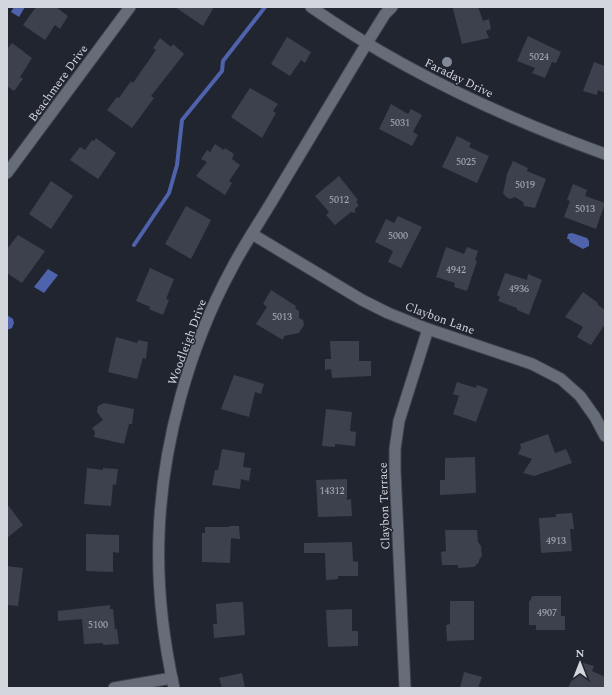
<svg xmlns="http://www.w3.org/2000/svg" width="612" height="695" font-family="Spectral,serif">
<rect width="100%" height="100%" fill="#212530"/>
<g fill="#4e63ac">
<polygon points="14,7 25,7 19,17 11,12"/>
<polygon points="572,233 587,238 589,241 589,246 583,249 570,242 569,239 567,239 568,234"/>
<polygon points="48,269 58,275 44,293 34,287"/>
<polygon points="7,315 13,319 14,323 12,328 7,330"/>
</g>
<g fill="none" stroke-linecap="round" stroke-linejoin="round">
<polyline stroke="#4e63ac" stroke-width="4" points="134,245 169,193 177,165 182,120 222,71 223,61 265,7"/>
</g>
<g fill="#3c414d">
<polygon points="36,7 56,7 68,16 60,29 55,25 45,40 23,25"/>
<polygon points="175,7 214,7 203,26"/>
<polygon points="453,7 478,7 483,21 489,19 491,29 486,31 489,38 462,44 453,9"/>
<polygon points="528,36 561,52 556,63 552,62 545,78 532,73 535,68 517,61"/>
<polygon points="287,37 311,52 305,63 301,60 290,76 271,64"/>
<polygon points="160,38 171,47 173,44 184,54 151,96 154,98 132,128 107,110 117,97 119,98 131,81 133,83 156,50 153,48"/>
<polygon points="12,43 32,58 20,77 23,79 14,91 7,86 7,49"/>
<polygon points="594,62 605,66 605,93 598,90 597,95 583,91"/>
<polygon points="250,88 278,104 273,111 276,113 262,138 231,117"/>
<polygon points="391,104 408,114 411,109 422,115 413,132 418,135 412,146 379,129"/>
<polygon points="457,136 471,143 469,147 489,156 477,183 442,167"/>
<polygon points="96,138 116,153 98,179 70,160 80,147 85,150 92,140 94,141"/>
<polygon points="215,144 224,150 225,148 234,154 232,159 240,165 229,181 232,183 225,195 196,176 207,162 201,159 207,150 210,152"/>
<polygon points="513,161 528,168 527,171 546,179 535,208 524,206 523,202 515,197 510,199 506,197 503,193 507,174"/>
<polygon points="339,176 358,200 356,202 359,205 355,209 355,213 351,212 335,225 326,215 329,212 315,196"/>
<polygon points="51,181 73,196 51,229 29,214"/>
<polygon points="573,184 587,190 585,196 605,203 596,229 564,217 570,201 567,200"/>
<polygon points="186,206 211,220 191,259 165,244"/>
<polygon points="398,216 422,227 401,268 388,262 393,251 375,242 386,219 394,223"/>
<polygon points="18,235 45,251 22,283 7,273 7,249"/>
<polygon points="446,247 464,254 467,247 478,251 475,260 477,261 467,291 454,287 455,283 436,277"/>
<polygon points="150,268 174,279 166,299 169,300 163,315 149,309 150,307 136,301"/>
<polygon points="505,273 527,280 528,274 542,280 529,315 517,310 517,308 498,301 500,297 497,295"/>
<polygon points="271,290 296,306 295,308 299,311 299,318 303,320 304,325 299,333 284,336 283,340 256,324 267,307 263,304"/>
<polygon points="583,292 598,303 597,304 605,310 605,324 591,345 577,337 583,327 565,317"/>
<polygon points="116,337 137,343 138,340 148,342 146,359 143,358 137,379 108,372"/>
<polygon points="330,341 359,341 359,361 371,361 371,376 332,378 331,369 325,370 325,359 331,359"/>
<polygon points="234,375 264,384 261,394 255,392 249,417 221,409"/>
<polygon points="457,382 476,388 477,385 488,389 476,422 453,414 459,396 453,394"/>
<polygon points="104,403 134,409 132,424 129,424 124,444 94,437 95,432 92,428 103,420 97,412 98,406"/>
<polygon points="326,409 352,412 350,431 356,432 355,446 335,444 335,447 322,446"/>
<polygon points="548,434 555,453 566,449 572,463 534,476 523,473 532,459 518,454 521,448 520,444"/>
<polygon points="222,449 245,453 243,467 251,468 249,481 241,479 240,489 212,485 215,470 218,470"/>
<polygon points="475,457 476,493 440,495 440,480 445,480 445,458"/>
<polygon points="87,468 103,470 103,468 118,469 116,485 113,484 111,506 84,504"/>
<polygon points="347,479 347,500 351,499 352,516 318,517 316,480"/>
<polygon points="7,504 23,525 7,538"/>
<polygon points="572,513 574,529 570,529 572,551 541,553 539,518 556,517 556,514"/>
<polygon points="229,526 239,526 240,539 231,538 230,563 202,562 202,533 205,533 205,527 229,527"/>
<polygon points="445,530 477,530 478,542 481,546 482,556 479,560 479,562 474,567 458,568 458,565 442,565 441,552 446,551"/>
<polygon points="86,534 119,535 119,553 113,552 113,572 86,571"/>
<polygon points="352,542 353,561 358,562 358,576 338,576 338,579 326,580 325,553 304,553 304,543"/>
<polygon points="7,566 23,568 18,606 7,605"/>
<polygon points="532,596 561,596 561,616 565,616 565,630 536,630 536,625 529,625 529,602 531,599"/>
<polygon points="450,601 474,601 474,640 447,641 446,625 450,624"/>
<polygon points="235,602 243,602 245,635 214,638 213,624 217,624 216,604"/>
<polygon points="110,605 110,609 113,609 115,629 117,629 119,644 104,645 102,643 84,644 82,619 58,621 58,611"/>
<polygon points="352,609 352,631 358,631 358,646 328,647 326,610"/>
<polygon points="580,662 594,666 592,671 605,677 605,688 568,688"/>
<polygon points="464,672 482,677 478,688 460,688"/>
<polygon points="242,673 245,688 222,688 219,678"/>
</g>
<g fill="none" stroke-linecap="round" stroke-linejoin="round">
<g stroke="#3f424b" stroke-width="13">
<g id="minor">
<path d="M311,7C401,70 502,117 605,154"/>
<polyline points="7,173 130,7"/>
<polyline points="252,234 362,300 388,313 428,329 532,364 561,379 580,396 595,417 605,436"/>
<polyline points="114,688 172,678"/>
<path d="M174,688C163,638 157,586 159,535C162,445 189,347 232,268C245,243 261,220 275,196C306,145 336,94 367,43L385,14L392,7"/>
<polyline points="405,688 395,470 395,449 399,421 428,329"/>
</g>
</g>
<use href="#minor" stroke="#676c79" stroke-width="11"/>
</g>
<circle fill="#828999" cx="447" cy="62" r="5"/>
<g text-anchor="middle" stroke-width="3" stroke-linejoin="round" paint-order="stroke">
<g font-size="10" fill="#adb1b9">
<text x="539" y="60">5024</text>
<text x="400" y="126">5031</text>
<text x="466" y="165">5025</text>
<text x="525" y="188">5019</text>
<text x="339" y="203">5012</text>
<text x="585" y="212">5013</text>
<text x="398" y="239">5000</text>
<text x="456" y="273">4942</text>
<text x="519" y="292">4936</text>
<text x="282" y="320">5013</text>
<text x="332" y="494">14312</text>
<text x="556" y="544">4913</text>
<text x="547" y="616">4907</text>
<text x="98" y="628">5100</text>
</g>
<g font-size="12" fill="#d3d6dd" stroke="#212530">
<text transform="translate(459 78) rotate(26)" y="4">Faraday Drive</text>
<text transform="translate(58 83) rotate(-54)" y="4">Beachmere Drive</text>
<text transform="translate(440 318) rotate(20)" y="4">Claybon Lane</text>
<text transform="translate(187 342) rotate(-70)" y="4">Woodleigh Drive</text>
<text transform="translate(384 506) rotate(-92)" y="4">Claybon Terrace</text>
</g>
</g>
<rect width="612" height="695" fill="none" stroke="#d3d6dd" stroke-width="16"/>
<g transform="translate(580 663)" stroke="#212530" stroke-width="3" paint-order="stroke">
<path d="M0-3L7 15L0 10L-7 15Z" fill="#d3d6dd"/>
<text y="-6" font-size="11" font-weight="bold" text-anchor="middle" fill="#d3d6dd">N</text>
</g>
</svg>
